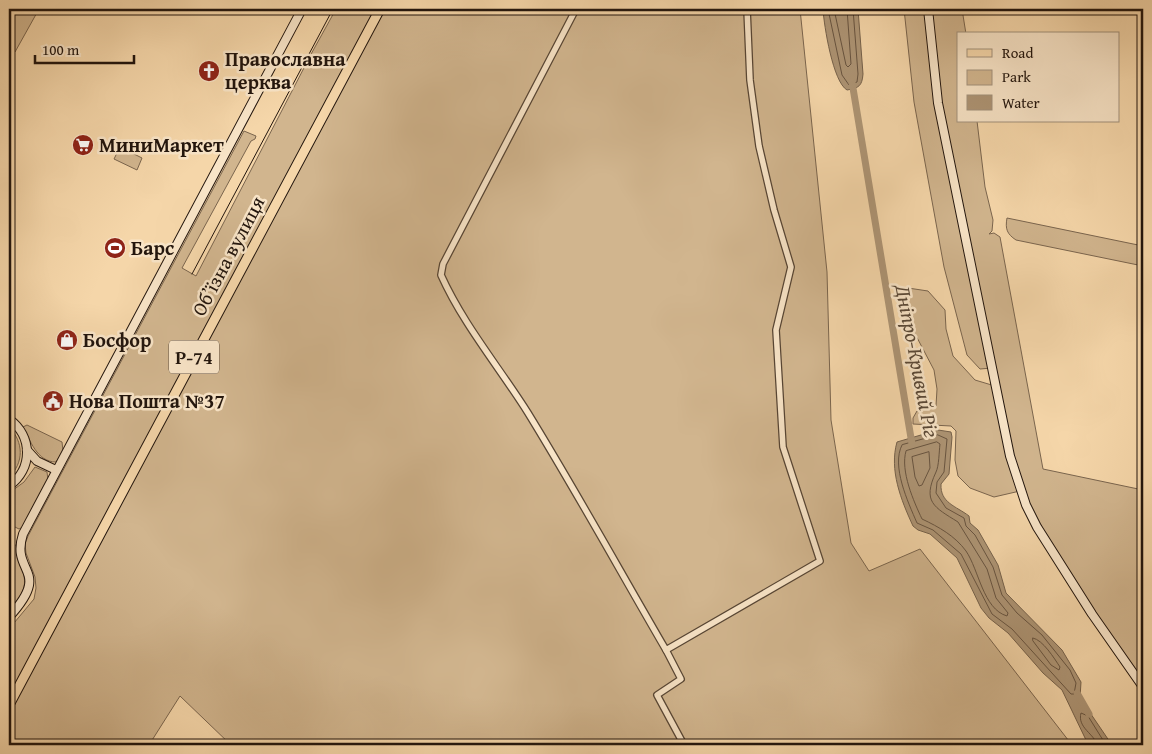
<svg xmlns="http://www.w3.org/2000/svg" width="1152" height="754" font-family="'Gentium Book Plus',serif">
<rect width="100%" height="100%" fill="#f5d6a9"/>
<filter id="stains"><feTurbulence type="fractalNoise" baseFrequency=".004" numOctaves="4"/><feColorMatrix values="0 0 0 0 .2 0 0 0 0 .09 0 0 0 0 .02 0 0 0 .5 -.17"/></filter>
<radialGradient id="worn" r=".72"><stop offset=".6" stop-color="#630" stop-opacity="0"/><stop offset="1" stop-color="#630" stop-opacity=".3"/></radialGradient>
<g fill="#d1b58e" stroke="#7a654e">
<polygon points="9,9 39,9 15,52 9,49"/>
<polygon points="336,9 800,9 827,272 831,420 851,543 869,571 920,549 1072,745 231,745 180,696 149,745 9,745 9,629 34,599 36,588 35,577 26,553 25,544 28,536 244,131 256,136 255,139 251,141 182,268 196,276 306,64 310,64 312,60 310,56"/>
<polygon points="904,9 962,9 966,34 958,34 958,121 977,121 985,187 993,220 992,231 989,234 994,233 1000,237 1043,469 1143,490 1143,687 1037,527 1020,491 994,497 970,488 958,476 955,460 956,431 951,426 913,424 913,418 917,411 936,406 937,389 934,370 902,309 903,292 908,288 928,291 945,310 946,329 953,356 975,380 995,386 992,368 980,369 967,355 944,267 914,102"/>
<polygon points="120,147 142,158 137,170 114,159"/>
<path d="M1007,218L1143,246V266L1016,240C1007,234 1005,229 1007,218Z"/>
<path d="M27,425L62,442L63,451L56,462C37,462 30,440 23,427Z"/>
<path d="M9,427C24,442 24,463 9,477Z"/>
<polygon points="35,467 47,472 48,480 25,526 19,529 9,524 9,493 24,482"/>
<path d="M16,545C23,582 34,579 9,613V546Z"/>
</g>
<g fill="#ad9474" stroke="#75614b">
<path d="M823,9H858L863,74C862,86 859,88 847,90C833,82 824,26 823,9Z"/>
<path d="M938,430L951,432L952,437L949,474L941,484C940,503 956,506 969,516L970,523L978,530L998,565L1006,593L1062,650L1081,682L1080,698L1112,745H1096L1086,740L1062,690L1043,673L1008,633L989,618L981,608L957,558L930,534L918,530L913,526C901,500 889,470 897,442Z"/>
</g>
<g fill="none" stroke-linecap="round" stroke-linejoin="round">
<g stroke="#685440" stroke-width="1">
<polyline points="828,9 842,75 849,85 857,82 858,74 853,9"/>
<polyline points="834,9 846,65 848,67 851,64 847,9"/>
<path d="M938,435L947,439L944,472L937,482L936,493L946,508L964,518L966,526L975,535L993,567L1002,595L1017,613L1042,635L1070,670L1076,683L1074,694H1071L1012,629L992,614L961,554L933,530L917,523C908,502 891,466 902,445Z"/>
<path d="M937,442L940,444C939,452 939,466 936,472C922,502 934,507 958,522L987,569L996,598L1008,613L1007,616C983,609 979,570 966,551C955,536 939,527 922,519C914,502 900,471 906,451Z"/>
<polygon points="929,452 930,468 922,485 919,486 915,477 912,457"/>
<path d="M1033,638C1043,640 1054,658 1060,667L1059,670L1051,665L1033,641Z"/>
<path d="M1097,745C1095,734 1077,728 1081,713L1088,716L1106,745"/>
</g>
<g stroke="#ad9474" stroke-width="7">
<polyline points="852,82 912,444"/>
<polyline points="1077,693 1089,714"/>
</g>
<g stroke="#574534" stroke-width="8">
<g id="street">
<path d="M576,9L443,264L441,275C463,324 499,367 528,413C576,491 620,571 666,650L820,561L783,447L776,330L791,267L774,210L759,146L750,80L747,9"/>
<polyline points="666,650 681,679 657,695 684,745"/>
</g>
</g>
<g stroke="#22150d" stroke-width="10">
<g id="secondary">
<polyline points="928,9 938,103 1010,456 1026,505 1037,527 1092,614 1143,687"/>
<path d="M9,419C33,436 33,469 9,486"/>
<polyline points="27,450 37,461 56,470"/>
<path d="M9,617C53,569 10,574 23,534L302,9"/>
</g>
</g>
<g stroke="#22150d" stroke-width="11">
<polyline id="primary" points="9,705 380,9"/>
</g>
<use href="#street" stroke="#f8e4c7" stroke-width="5.5"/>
<use href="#secondary" stroke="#f8e4c7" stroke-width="8"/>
<use href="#primary" stroke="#f5d6a9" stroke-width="9"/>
<polyline stroke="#22150d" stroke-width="1" points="192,274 333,9"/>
</g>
<defs>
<g id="church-disc" transform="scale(1.125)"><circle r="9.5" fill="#8f2418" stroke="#f8e4c7"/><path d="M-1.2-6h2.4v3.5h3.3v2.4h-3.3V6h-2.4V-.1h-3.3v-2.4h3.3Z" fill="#fff"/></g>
<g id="supermarket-disc" transform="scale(1.125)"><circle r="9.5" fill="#8f2418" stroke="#f8e4c7"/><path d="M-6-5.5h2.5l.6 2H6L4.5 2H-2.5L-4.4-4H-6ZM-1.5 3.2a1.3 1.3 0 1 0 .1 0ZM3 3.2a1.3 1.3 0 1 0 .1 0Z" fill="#fff"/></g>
<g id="stadium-disc" transform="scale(1.125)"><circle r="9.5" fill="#8f2418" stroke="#f8e4c7"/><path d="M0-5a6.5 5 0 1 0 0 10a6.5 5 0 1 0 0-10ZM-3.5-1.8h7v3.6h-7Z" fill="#fff"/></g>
<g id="shop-disc" transform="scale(1.125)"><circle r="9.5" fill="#8f2418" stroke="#f8e4c7"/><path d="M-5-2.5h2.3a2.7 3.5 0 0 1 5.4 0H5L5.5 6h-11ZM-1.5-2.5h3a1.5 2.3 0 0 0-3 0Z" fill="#fff"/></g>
<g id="civic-disc" transform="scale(1.125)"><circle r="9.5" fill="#8f2418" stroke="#f8e4c7"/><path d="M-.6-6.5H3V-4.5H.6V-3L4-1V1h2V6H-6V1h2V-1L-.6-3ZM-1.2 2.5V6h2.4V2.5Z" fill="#fff"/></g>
</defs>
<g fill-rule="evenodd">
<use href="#church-disc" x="209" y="71"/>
<use href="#supermarket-disc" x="83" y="145"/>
<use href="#stadium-disc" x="115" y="248"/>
<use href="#shop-disc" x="67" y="340"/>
<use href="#civic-disc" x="53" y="401"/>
</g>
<g text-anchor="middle" stroke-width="5" stroke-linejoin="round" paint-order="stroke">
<rect fill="#f8e4c7" stroke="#625345" stroke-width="1" x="169" y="340.5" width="50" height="33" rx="4"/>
<g font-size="19" font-weight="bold" fill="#22150d">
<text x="194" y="364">Р-74</text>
</g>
<g font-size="20" font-weight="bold" fill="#22150d" stroke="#f8e4c7" text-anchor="start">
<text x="225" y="66">Православна<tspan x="225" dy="23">церква</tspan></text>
<text x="99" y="152">МиниМаркет</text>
<text x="131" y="255">Барс</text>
<text x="83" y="347">Босфор</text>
<text x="69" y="408">Нова Пошта №37</text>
</g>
<g font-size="20" fill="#22150d" stroke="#f8e4c7">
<text transform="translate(228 256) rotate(-62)" y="7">Обʼїзна вулиця</text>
</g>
<g font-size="21" font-style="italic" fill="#5a4836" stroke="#f8e4c7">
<text transform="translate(917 361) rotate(79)" y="7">Дніпро-Кривий Ріг</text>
</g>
</g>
<rect width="1152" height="754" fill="none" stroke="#f5d6a9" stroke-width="30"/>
<rect x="10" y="10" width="1132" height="734" fill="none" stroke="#22150d" stroke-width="2.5"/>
<rect x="15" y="15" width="1122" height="724" fill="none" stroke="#22150d"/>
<rect x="957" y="32" width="162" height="90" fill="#f8e4c7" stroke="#a2917d"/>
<rect x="967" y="49" width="25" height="8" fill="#f5d6a9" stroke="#a2917d"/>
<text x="1002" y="58" font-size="15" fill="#22150d">Road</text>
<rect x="967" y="70" width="25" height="15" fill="#d1b58e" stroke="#a2917d"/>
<text x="1002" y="82" font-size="15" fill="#22150d">Park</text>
<rect x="967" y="95" width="25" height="15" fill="#ad9474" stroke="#a2917d"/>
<text x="1002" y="108" font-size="15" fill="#22150d">Water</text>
<path d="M35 55v8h99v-8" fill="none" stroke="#22150d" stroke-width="2.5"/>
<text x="42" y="55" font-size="15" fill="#22150d" stroke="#f8e4c7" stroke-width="4" paint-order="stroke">100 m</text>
<rect width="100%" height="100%" filter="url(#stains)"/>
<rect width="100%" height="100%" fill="url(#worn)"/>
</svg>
